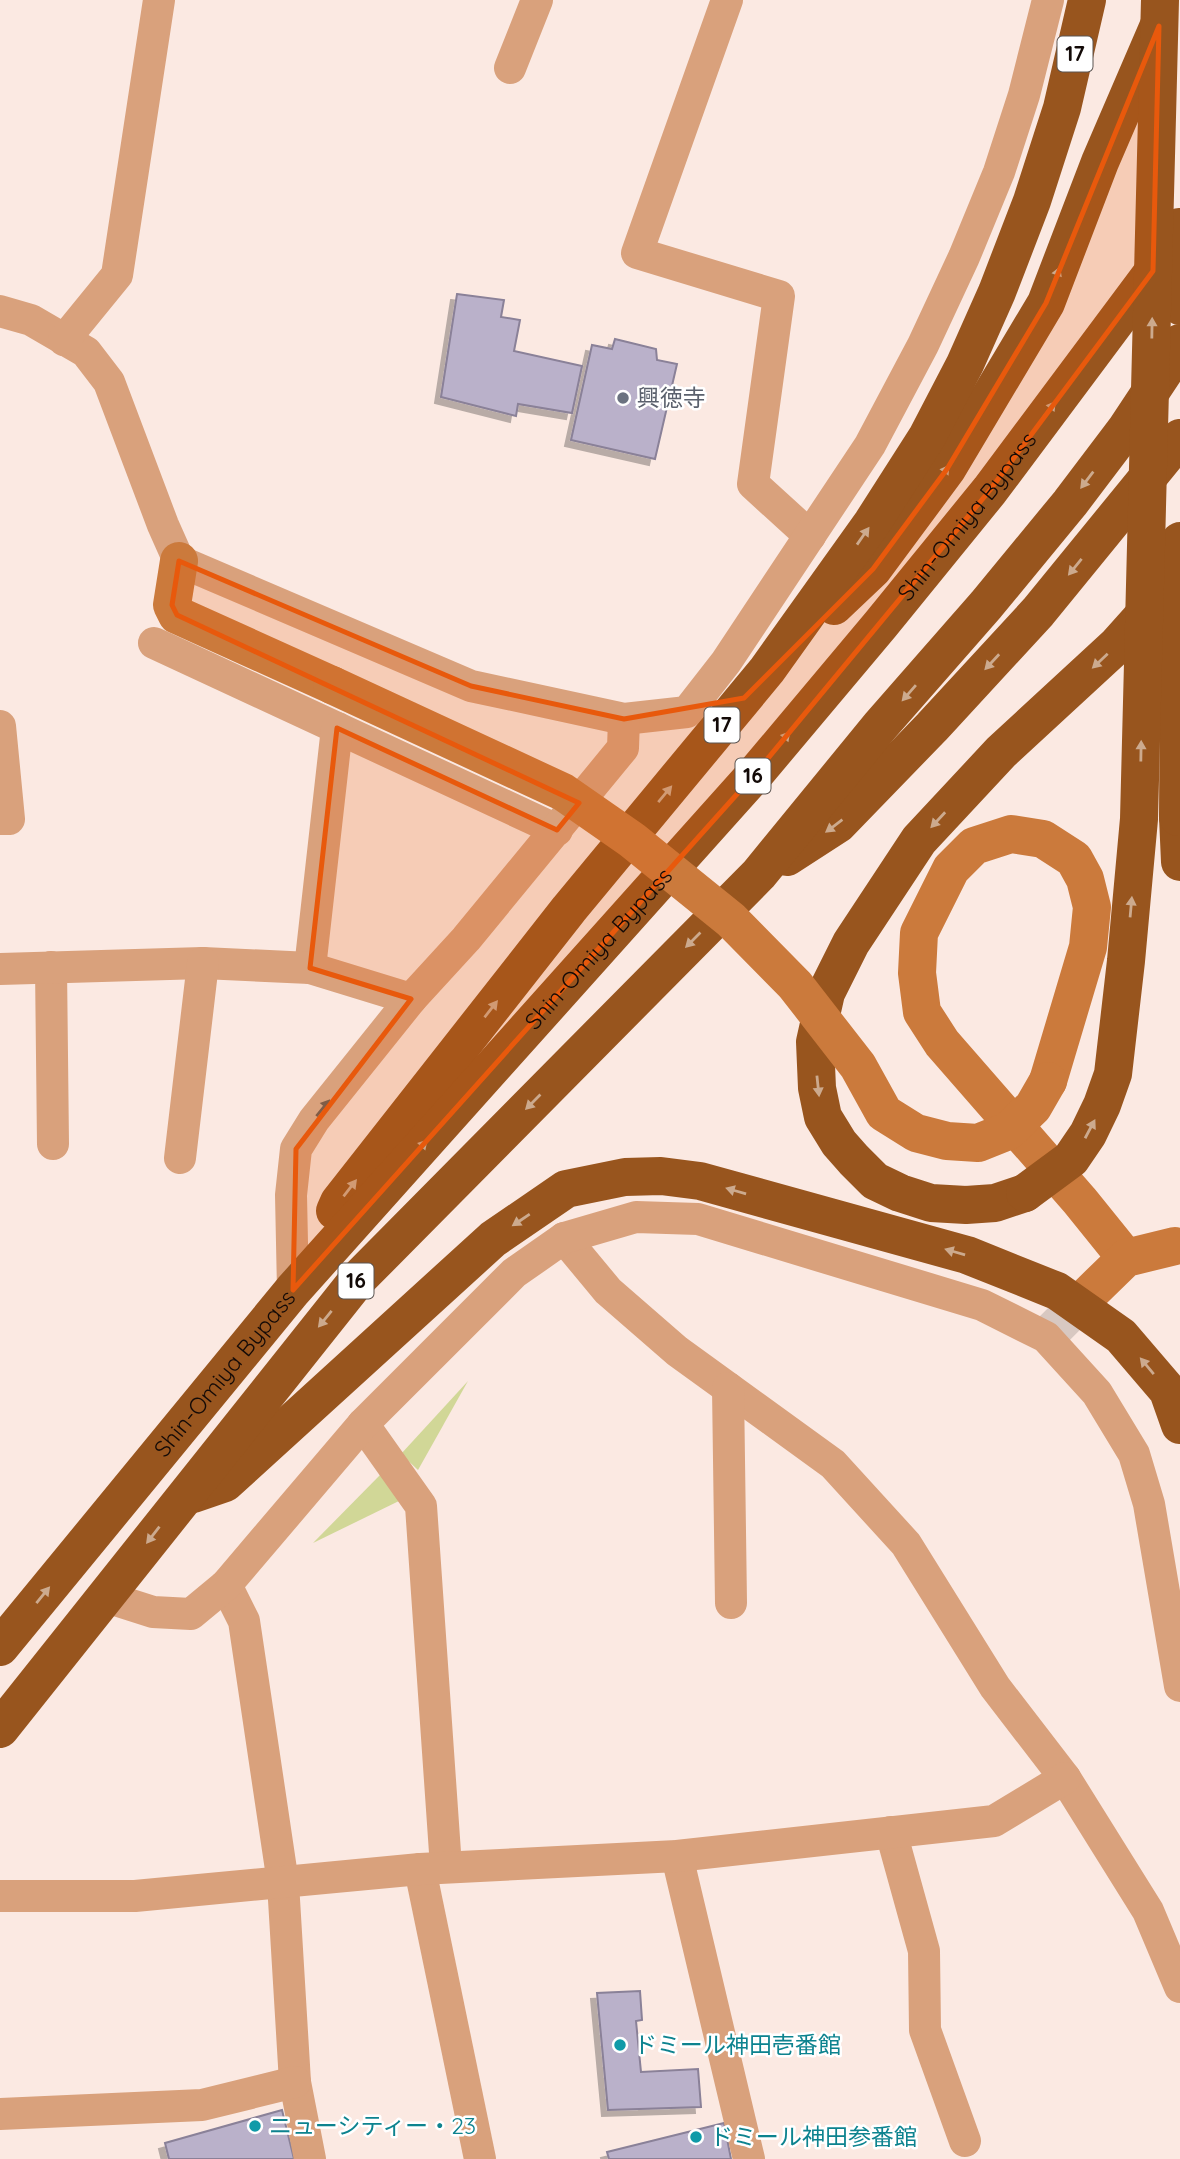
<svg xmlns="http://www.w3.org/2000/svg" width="1180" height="2159" font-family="Quicksand,'Noto Sans JP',sans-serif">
<defs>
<filter id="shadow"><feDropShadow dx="-6" dy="6" stdDeviation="0" flood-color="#0004"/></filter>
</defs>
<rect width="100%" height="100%" fill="#fbe9e2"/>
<g fill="#d1d797">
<polygon points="468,1381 418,1470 401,1454"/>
<polygon points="382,1473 401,1500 313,1543"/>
</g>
<g fill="#bab1ca" stroke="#8a8198" stroke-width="2" filter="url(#shadow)">
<polygon points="457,294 504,300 501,317 520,320 514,351 582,366 572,413 518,404 516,416 441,397"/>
<polygon points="615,339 656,349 657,360 677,364 655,459 571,440 592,345 612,349"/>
<polygon points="640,1991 642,2020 636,2021 641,2072 698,2069 701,2107 608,2110 597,1993"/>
<polygon points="282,2110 294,2159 169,2159 165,2143"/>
<polygon points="724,2123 731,2159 609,2159 607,2152"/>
</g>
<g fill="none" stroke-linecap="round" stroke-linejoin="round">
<polyline stroke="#d8c8c1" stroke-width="38" stroke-dasharray="38 19" stroke-linecap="butt" points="1046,1337 1087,1296"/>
<g stroke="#d9a17c" stroke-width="32">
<polyline points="727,0 637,253 779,296 753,484 810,536"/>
<polyline points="510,68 537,0"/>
<polyline points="0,311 31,320 86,352 109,382 163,525 179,561 471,686 624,719 687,712 726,662 870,445 923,345 964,257 999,172 1024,95 1048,0"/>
<polyline points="64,340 117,275 159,0"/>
<polyline points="154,643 557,830"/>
<polyline points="0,726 9,819 0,819"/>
<polyline points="51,967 53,1144"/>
<polyline points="310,968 337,728"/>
<polyline points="0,969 203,963 310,968 411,999"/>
<polyline points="180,1158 203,963"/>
<polyline points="564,1238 608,1291 677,1351 833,1464 906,1544 995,1687 1065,1778 1148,1911 1180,1987"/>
<polyline points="293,1290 291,1195 296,1149 314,1120 411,999 466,939 623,748 624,719"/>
<polyline points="728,1388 731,1603"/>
<polyline points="363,1424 421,1506 446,1867"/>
<polyline points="226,1585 244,1621 283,1883 295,2082 310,2159"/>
<polyline points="106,1597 153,1612 191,1614 226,1585 363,1424 514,1273 564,1238 636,1217 698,1219 982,1305 1046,1337 1097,1393 1134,1454 1149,1504 1180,1686"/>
<polyline points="891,1832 924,1951 925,2030 965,2141"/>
<polyline points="677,1856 749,2159"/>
<polyline points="420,1869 480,2159"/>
<polyline points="0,1896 135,1896 420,1869 677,1856 994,1821 1065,1778"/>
<polyline points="0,2114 202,2105 295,2082"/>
</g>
<g stroke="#cb7a3c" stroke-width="38">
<polyline points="179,561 172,605 177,615 332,685"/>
<polyline points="1048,1081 1088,947 1092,907 1085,879 1074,859 1043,839 1011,834 974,846 951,869 919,933 917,973 922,1012 942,1043 1080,1201 1126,1258"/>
<polyline points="1087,1296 1126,1258 1175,1246"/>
</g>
<g stroke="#98551e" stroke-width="38">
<polyline points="834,606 873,569 947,469 1046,303 1100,162 1159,25"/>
<polyline points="1178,817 1180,862"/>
<polyline points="787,857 838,824 932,727 1038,612 1180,438"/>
<polyline points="1025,1193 995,1203 966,1205 931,1203 900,1193 875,1181 854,1160 839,1143 823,1117 817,1088 815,1042 826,993 851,943 919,840 1001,752 1117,645 1160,597"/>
<polyline points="335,1211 339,1202 569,909 767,670 872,523 927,437 965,364 997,292 1032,201 1062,108 1087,0"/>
<polyline points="193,1494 225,1483 493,1239 566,1189 625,1177 661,1176 700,1181 967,1255 1057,1291 1121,1336 1168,1391 1180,1425"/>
<path id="s1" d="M0,1647L293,1290L755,774L881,624L990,490L1164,257"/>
<polyline points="0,1729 359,1278 759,874 880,726 986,605 1070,503 1126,429 1169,364 1180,343"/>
</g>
<polyline stroke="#cb7a3c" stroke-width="38" points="332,685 563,792 632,840 731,920 795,985 858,1066 884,1113 916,1133 947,1141 978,1143 1008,1131 1033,1107 1048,1081"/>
<g stroke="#98551e" stroke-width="38">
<polyline points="1179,227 1180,306"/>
<polyline points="1178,817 1180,541"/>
<polyline points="1025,1193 1071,1159 1088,1134 1102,1105 1113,1074 1126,961 1139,819 1160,0"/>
</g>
</g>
<defs><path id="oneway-solid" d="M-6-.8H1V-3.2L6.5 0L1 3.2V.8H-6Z" transform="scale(1.75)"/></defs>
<g fill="#ccaa8e">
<use href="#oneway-solid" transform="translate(1056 277) rotate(-69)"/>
<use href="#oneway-solid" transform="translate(1152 328) rotate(-89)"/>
<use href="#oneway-solid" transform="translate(1049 410) rotate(-53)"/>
<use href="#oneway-solid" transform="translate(943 474) rotate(-55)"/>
<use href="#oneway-solid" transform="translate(1087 480) rotate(127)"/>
<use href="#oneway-solid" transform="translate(863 536) rotate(-55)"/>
<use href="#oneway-solid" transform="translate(1075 567) rotate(129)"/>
<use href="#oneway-solid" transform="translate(1100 661) rotate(137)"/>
<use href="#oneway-solid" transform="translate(992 662) rotate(133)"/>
<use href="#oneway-solid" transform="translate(909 693) rotate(131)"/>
<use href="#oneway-solid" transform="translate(783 740) rotate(-50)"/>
<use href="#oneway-solid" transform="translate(1141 751) rotate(-89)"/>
<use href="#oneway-solid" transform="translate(665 794) rotate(-50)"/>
<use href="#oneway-solid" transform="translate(938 820) rotate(133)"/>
<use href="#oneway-solid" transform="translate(834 826) rotate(143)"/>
<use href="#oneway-solid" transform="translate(1131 907) rotate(-85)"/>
<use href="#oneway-solid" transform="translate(693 940) rotate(135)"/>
<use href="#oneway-solid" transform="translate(491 1009) rotate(-52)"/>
<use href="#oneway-solid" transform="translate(818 1086) rotate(84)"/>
<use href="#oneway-solid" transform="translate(533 1102) rotate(135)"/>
<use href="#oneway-solid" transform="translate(1090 1129) rotate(-62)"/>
<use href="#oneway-solid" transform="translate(420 1148) rotate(-48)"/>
<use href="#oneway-solid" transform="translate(350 1188) rotate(-52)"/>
<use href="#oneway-solid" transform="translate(736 1191) rotate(-164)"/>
<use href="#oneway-solid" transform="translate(521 1220) rotate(146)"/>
<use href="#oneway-solid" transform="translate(955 1252) rotate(-164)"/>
<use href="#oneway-solid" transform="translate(325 1319) rotate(129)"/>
<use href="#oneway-solid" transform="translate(1147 1366) rotate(-130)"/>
<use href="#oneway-solid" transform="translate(153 1535) rotate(128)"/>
<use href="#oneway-solid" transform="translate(43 1595) rotate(-51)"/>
</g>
<use fill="#805d47" href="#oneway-solid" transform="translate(323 1108) rotate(-51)"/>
<path fill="#e8590c" fill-opacity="0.2" stroke="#e8590c" stroke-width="5" stroke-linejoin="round" d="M1159,26L1153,271L990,490L755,774L293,1290L296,1149L411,999L310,968L337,728L557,830L579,803L177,615L172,605L179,561L471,686L624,719L744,698L873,569L947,469L1046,303Z"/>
<circle fill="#6b7280" stroke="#fff" stroke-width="2.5" cx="623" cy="398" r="7"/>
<g fill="#0f9aa8" stroke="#fff" stroke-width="2.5">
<circle cx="620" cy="2045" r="7"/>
<circle cx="255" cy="2126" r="7"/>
<circle cx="696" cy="2137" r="7"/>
</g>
<g text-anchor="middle" stroke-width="5" stroke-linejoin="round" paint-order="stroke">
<g fill="#fff" stroke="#5a5451" stroke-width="2">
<rect x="1057.5" y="36.5" width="35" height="35" rx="5"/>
<rect x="704.5" y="707.5" width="35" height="35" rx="5"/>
<rect x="735.5" y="758.5" width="35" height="35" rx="5"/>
<rect x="338.5" y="1263.5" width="35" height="35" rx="5"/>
</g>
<g font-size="21" font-weight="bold" fill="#130a07">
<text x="1075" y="61">17</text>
<text x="722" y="732">17</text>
<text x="753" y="783">16</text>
<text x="356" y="1288">16</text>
</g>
<g font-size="23" fill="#5b616d" stroke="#fff" text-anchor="start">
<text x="637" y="406">興徳寺</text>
</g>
<g font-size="23" fill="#130a07" stroke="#fff">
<text dy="8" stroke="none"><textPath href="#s1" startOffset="1488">Shin-Omiya Bypass</textPath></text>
<text dy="8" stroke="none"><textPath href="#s1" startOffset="920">Shin-Omiya Bypass</textPath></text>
<text dy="8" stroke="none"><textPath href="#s1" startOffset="354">Shin-Omiya Bypass</textPath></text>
</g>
<g font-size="23" fill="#0d838f" stroke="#fff" text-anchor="start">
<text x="634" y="2053">ドミール神田壱番館</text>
<text x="269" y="2134">ニューシティー・23</text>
<text x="710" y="2145">ドミール神田参番館</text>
</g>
</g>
</svg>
